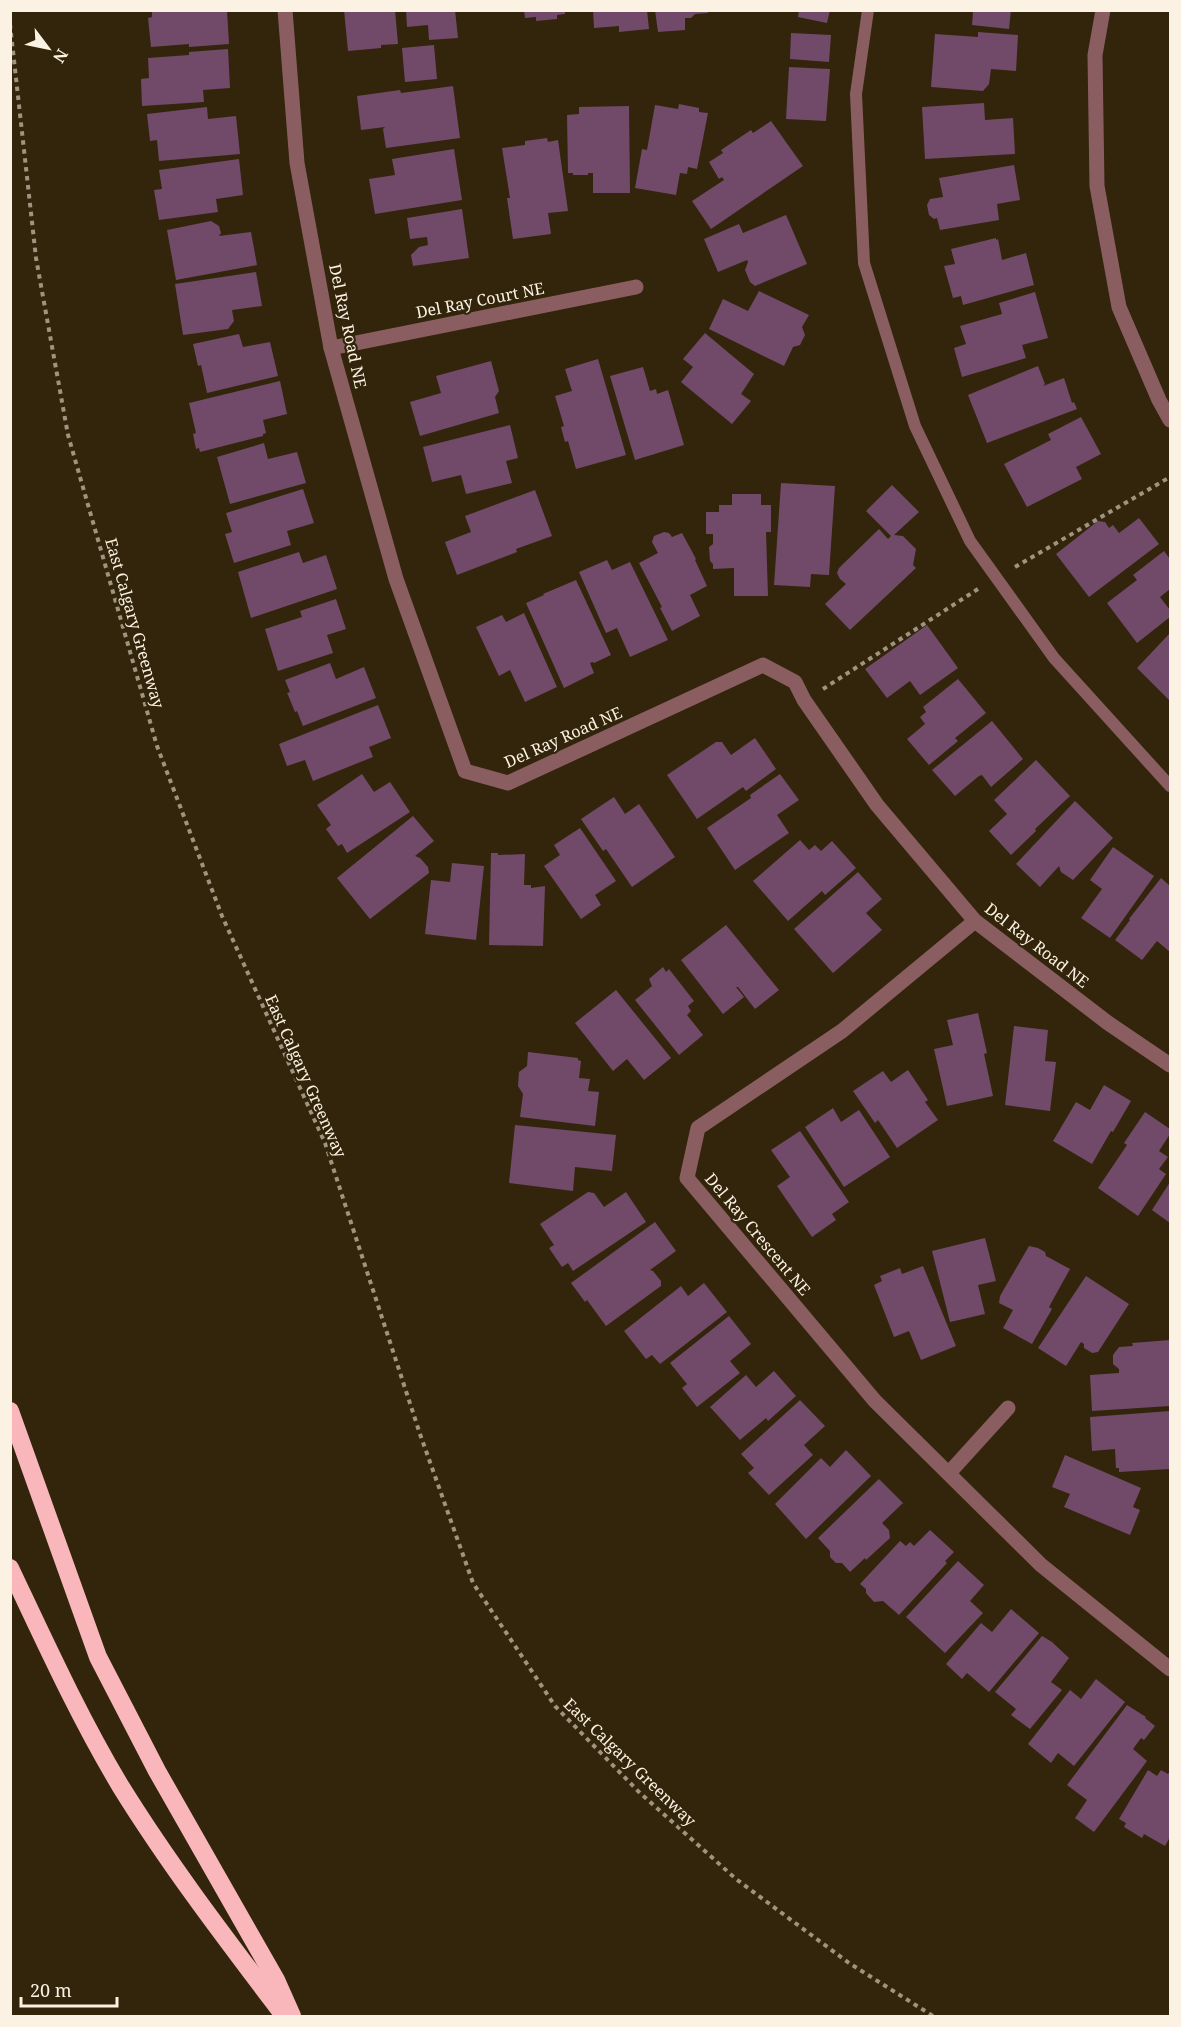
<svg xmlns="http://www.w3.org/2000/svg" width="1181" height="2027" font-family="'Noto Serif',serif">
<rect width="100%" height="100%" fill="#32250b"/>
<g fill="#714a69">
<polygon points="152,10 227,10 229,44 189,47 189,44 151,47 148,18 152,17"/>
<polygon points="344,10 395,10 398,44 381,45 381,48 348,51"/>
<polygon points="406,10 455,10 458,38 429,40 428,25 407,27"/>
<polygon points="524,10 565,10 565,14 557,15 557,19 536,21 536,17 525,18"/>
<polygon points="593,10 647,10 649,29 619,32 619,26 594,28"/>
<polygon points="655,10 708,10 708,13 695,14 691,18 685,18 685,30 658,32"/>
<polygon points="799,10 830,10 827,23 798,17"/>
<polygon points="969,10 1011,10 1009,29 972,25 973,12"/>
<polygon points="978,32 1018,35 1016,71 991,69 989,84 983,91 931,87 935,34 978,37"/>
<polygon points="791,33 831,35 829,62 790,59"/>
<polygon points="434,45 437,79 405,82 402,48"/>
<polygon points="228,49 230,88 203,90 204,102 142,106 141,79 149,78 148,58 189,55 189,52"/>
<polygon points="789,67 830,69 826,121 786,119"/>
<polygon points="453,86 460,138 386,148 383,129 385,127 361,130 357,96 400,90 401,93"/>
<polygon points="984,103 985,120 1013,118 1015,154 925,159 922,107"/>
<polygon points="679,104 699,108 699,112 708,113 697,169 688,167 687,174 680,173 676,195 635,188 642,149 647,150 655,105 678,109"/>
<polygon points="629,106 630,193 593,193 593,173 588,173 588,175 573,175 573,173 568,173 567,115 579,114 579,107"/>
<polygon points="207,107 208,119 236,116 240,154 159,161 157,140 150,141 147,114"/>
<polygon points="771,121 803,166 711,229 692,201 724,180 722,177 719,179 709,162 723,153 721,150 751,130 753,133"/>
<polygon points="547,138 548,142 558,140 568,211 548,213 551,234 513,239 507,198 510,198 502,148 525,145 525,141"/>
<polygon points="454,149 462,200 375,214 369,179 395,175 392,159"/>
<polygon points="239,159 243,195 216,199 218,212 159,220 154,190 162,189 159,170"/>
<polygon points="1014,165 1020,200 997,204 999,220 940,230 937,218 934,219 929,215 927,205 930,199 943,197 939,178"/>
<polygon points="462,209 469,258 413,266 411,255 419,247 428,245 427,237 410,239 407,218"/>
<polygon points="786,215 807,264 755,286 750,282 745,270 748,262 747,260 718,272 704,239 739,224 743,233"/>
<polygon points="211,221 219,226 221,233 219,236 251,232 257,265 176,280 167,230"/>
<polygon points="996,238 996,240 998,239 1002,260 1026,253 1034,285 963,305 961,296 953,298 944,266 955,264 951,249"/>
<polygon points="256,272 262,306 232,310 234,321 228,329 183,335 175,284"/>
<polygon points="759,291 809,315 802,327 805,335 800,345 793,347 784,366 709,329 723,299 748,311"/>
<polygon points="1035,292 1048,338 1022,345 1026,358 962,377 954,348 966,344 960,326 1002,314 999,303"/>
<polygon points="705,333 754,374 741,394 751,401 732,424 681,382 693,367 683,359"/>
<polygon points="239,334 243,347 270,342 278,376 207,393 201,365 198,366 193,344"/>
<polygon points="598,359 626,455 576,469 568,441 565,442 561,427 564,426 555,396 572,391 565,369"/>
<polygon points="491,361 499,391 495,397 499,413 420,436 410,402 441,393 436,376"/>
<polygon points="1038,366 1045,384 1043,386 1064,378 1072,403 1074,402 1077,409 987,443 968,395"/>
<polygon points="643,367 650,391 656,389 657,394 668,390 684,445 635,460 610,376"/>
<polygon points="280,381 287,414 263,420 266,433 263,434 263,436 200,452 199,448 196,449 193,434 196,433 189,403"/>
<polygon points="1081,417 1101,454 1076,467 1082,479 1027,507 1004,464 1051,440 1048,434"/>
<polygon points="510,425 518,458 506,461 512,483 466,494 461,475 432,482 423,447"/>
<polygon points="264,443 268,459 297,452 306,483 230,504 217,457"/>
<polygon points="781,483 835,486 829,575 811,574 810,587 774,585"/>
<polygon points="892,485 919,512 894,535 903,536 916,549 913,565 916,568 850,630 825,604 846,584 840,579 837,573 839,568 879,529 888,539 891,536 866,511"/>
<polygon points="303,489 314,523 287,531 291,545 234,563 225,534 232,532 226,513"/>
<polygon points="535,490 552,536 516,549 517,552 457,575 445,542 471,532 465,516"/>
<polygon points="732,494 761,494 761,505 771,505 771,532 766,532 768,596 734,596 734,568 713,569 713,564 710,561 709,547 713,544 713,534 706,534 706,512 719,512 719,505 732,505"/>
<polygon points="1139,518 1159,544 1089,597 1056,554 1098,521 1105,522 1109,528 1113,525 1119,533"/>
<polygon points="664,532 669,533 672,537 682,533 696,559 695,560 707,586 690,595 700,616 672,631 660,608 662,607 639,563 658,553 652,542 654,536"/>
<polygon points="1164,551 1170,559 1170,589 1160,597 1170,610 1170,617 1137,643 1107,603 1137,580 1133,575"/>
<polygon points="299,552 303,563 326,555 337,589 251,618 238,572"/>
<polygon points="607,560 612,570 630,562 668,640 630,657 617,628 606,633 579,572"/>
<polygon points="576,580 611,655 594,663 593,662 590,663 594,673 564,688 526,603 544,595 543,594"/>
<polygon points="336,599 346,629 327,635 333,653 278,671 265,629 302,617 300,611"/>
<polygon points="524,613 557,687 525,702 510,670 499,676 476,627 502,615 506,622"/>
<polygon points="927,625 958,668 920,695 910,681 887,698 865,669"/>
<polygon points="1170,633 1170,701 1137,668"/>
<polygon points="330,663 336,679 364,667 376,698 303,726 297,711 295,712 288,695 287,693 290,692 285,680"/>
<polygon points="958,679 986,713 955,738 958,741 929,765 907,739 925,724 920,717 926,712 923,707"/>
<polygon points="378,705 391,738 369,747 373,757 313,781 305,760 287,766 279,744"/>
<polygon points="992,721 1023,759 991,787 982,775 979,776 955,796 932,770"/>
<polygon points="755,738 776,769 746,791 743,787 697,819 667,775 716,742 722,742 731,755"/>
<polygon points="1036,760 1070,796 1035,829 1036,831 1011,855 989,831 1007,814 994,800"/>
<polygon points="362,774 374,792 390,782 410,812 347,853 342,844 338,846 326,829 331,825 317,805"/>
<polygon points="780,774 799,800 777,815 789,833 735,870 707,828 751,798 750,795"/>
<polygon points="614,797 625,814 639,804 675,857 632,887 606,849 603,851 581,819"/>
<polygon points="1075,801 1113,838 1073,880 1061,872 1059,866 1040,887 1016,864"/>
<polygon points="413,816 434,841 415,856 420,858 428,867 429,873 370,919 337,878"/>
<polygon points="580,828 616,881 595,895 601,905 581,919 544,866 560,855 554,845"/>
<polygon points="800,840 809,850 815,845 821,851 832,841 856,868 825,895 822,891 788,921 753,881"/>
<polygon points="1113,847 1154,876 1110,938 1081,918 1102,889 1090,880"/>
<polygon points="491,853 498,853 498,855 525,854 524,885 531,885 531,888 545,886 543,946 489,945"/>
<polygon points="452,863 484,866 476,940 425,934 431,880 450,882"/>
<polygon points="858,872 882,899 866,913 882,930 833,973 794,929"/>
<polygon points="1161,878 1170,886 1170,952 1157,941 1142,960 1115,940 1130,920 1129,919"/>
<polygon points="726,925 779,990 755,1009 738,987 736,987 744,997 723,1014 681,960"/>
<polygon points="663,967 666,972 669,969 694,1001 688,1006 691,1011 687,1015 703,1035 679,1055 635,1000 652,986 649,979"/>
<polygon points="616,990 671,1058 644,1080 627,1059 613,1071 575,1023"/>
<polygon points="978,1013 987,1053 984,1054 993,1096 947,1106 934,1049 953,1045 947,1020"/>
<polygon points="1014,1026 1048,1030 1045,1061 1056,1062 1050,1111 1005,1105"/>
<polygon points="528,1052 578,1058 578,1060 581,1061 579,1078 590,1079 588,1091 599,1092 595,1126 520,1117 523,1094 518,1086 519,1072 527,1066"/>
<polygon points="908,1070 928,1100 925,1102 938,1120 897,1148 878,1120 875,1123 853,1091 883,1071 891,1082"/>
<polygon points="1104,1085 1131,1101 1113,1132 1111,1131 1092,1164 1053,1141 1076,1102 1090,1110"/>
<polygon points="833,1108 841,1122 859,1110 890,1157 844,1187 805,1127"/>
<polygon points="1145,1112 1170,1129 1170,1134 1159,1151 1168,1157 1159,1169 1166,1174 1138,1216 1098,1188 1127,1145 1124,1143"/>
<polygon points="515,1125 616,1135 612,1171 575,1167 573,1191 509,1183"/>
<polygon points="800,1131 849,1202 832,1214 836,1220 812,1237 777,1186 790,1177 771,1150"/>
<polygon points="1170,1182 1170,1223 1152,1210"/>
<polygon points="588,1192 594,1193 604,1207 626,1192 646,1222 573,1271 568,1263 562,1267 549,1248 554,1245 540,1224"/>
<polygon points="655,1222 676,1251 650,1270 653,1271 661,1281 661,1286 606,1326 587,1300 585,1302 571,1283"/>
<polygon points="985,1238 996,1281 978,1285 985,1314 950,1322 932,1251"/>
<polygon points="1029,1246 1038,1248 1045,1252 1046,1256 1070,1269 1049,1307 1052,1309 1032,1344 1003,1328 1013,1310 999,1303 1000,1296"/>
<polygon points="923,1266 956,1346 921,1360 909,1331 894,1337 874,1285 882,1281 880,1276 900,1268 902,1274"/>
<polygon points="1086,1276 1129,1304 1098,1352 1092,1353 1089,1351 1084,1348 1084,1344 1081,1342 1066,1366 1038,1348"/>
<polygon points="704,1283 727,1312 660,1364 652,1355 646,1359 624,1331 681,1286 688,1296"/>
<polygon points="729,1316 751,1344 730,1361 740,1373 697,1407 682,1388 687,1384 670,1363"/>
<polygon points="1170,1340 1170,1406 1092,1411 1090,1375 1119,1373 1119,1369 1113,1364 1113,1355 1119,1347 1133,1346 1132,1343"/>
<polygon points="774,1371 796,1396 768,1421 766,1418 740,1440 710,1407 746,1375 756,1387"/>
<polygon points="800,1400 825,1426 804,1445 813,1455 769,1495 748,1473 754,1468 741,1454"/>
<polygon points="1170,1411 1170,1469 1119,1472 1119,1468 1116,1468 1115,1449 1092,1451 1090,1417"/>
<polygon points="846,1450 871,1476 806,1539 775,1504 821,1458 830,1467"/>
<polygon points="1065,1455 1141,1488 1133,1507 1140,1510 1130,1535 1064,1507 1070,1494 1052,1487"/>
<polygon points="879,1479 903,1503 882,1523 889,1530 890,1538 866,1560 865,1558 850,1572 842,1563 836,1563 830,1557 830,1551 818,1538"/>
<polygon points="930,1530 954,1552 945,1561 947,1563 899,1615 883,1601 874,1602 866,1593 866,1589 860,1584 900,1541 906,1546 910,1542 914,1546"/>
<polygon points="958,1561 984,1585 970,1601 983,1613 945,1653 906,1617"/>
<polygon points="1011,1609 1039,1633 989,1692 967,1673 962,1679 946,1664 981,1623 992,1632"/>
<polygon points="1042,1636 1052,1642 1069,1658 1051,1682 1062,1690 1030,1729 1011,1715 1016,1709 995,1692"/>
<polygon points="1096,1679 1125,1702 1074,1766 1058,1753 1051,1763 1028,1744 1070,1690 1081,1699"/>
<polygon points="1127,1705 1146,1717 1145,1718 1155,1726 1144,1740 1141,1738 1133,1749 1147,1761 1094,1832 1075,1818 1087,1800 1067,1785"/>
<polygon points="1148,1770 1157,1776 1161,1770 1168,1774 1170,1771 1170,1837 1165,1846 1144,1834 1142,1838 1124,1827 1126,1823 1119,1819"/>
</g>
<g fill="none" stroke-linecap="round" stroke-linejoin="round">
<g stroke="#9f9480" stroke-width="4" stroke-dasharray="4.5 4.5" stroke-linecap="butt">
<polyline points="10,24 36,258 68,435 157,746 222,916 325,1143 420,1434 473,1583 555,1706 640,1793 736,1879 849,1963 933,2016"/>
<polyline points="1015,567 1170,477"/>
<polyline points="823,689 978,589"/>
</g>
<polyline stroke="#8a5e61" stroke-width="12" points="868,10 856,94 864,263 915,426 970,541 1054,658 1170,786"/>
<g stroke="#8a5e61" stroke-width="15">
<polyline points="285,10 297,163 331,348 396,579 465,771 508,783 763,665 795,682 804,700 877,805 975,921 1108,1023 1170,1065"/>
<polyline points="331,348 636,287"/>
<polyline points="975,921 842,1031 698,1128 687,1178 875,1401 1041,1565 1170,1669"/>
<polyline points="949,1473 1008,1408"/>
</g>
<polyline stroke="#8a5e61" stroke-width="15" points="1103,10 1095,55 1097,186 1119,307 1159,400 1170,420"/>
<g stroke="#fab7bb" stroke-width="18">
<polyline points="10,1411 98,1657 157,1771 276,1980 292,2016"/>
<path d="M10,1568C45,1642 79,1717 121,1787C170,1866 226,1939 282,2013"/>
</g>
</g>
<g text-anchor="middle" stroke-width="4.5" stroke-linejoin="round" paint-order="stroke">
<g font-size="16" fill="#fbf2e3" stroke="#32250b">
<text transform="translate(480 300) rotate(-11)" y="6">Del Ray Court NE</text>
<text transform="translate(348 326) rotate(78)" y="6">Del Ray Road NE</text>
<text transform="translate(135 623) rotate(74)" y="6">East Calgary Greenway</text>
<text transform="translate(563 737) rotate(-24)" y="6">Del Ray Road NE</text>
<text transform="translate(1037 945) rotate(38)" y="6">Del Ray Road NE</text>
<text transform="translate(306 1076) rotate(66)" y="6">East Calgary Greenway</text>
<text transform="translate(758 1234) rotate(50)" y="6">Del Ray Crescent NE</text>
<text transform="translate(630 1762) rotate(44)" y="6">East Calgary Greenway</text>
</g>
</g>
<rect width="1181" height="2027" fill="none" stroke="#fbf2e3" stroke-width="24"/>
<g transform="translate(48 48) rotate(122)" stroke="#32250b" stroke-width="4.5" paint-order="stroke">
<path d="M0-4.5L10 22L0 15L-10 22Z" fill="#fbf2e3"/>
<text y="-9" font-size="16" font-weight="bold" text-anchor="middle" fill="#fbf2e3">N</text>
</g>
<path d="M21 1997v9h96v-9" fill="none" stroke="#fbf2e3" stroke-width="3"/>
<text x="30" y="1997" font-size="18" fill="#fbf2e3" stroke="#32250b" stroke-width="4.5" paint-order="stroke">20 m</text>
</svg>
